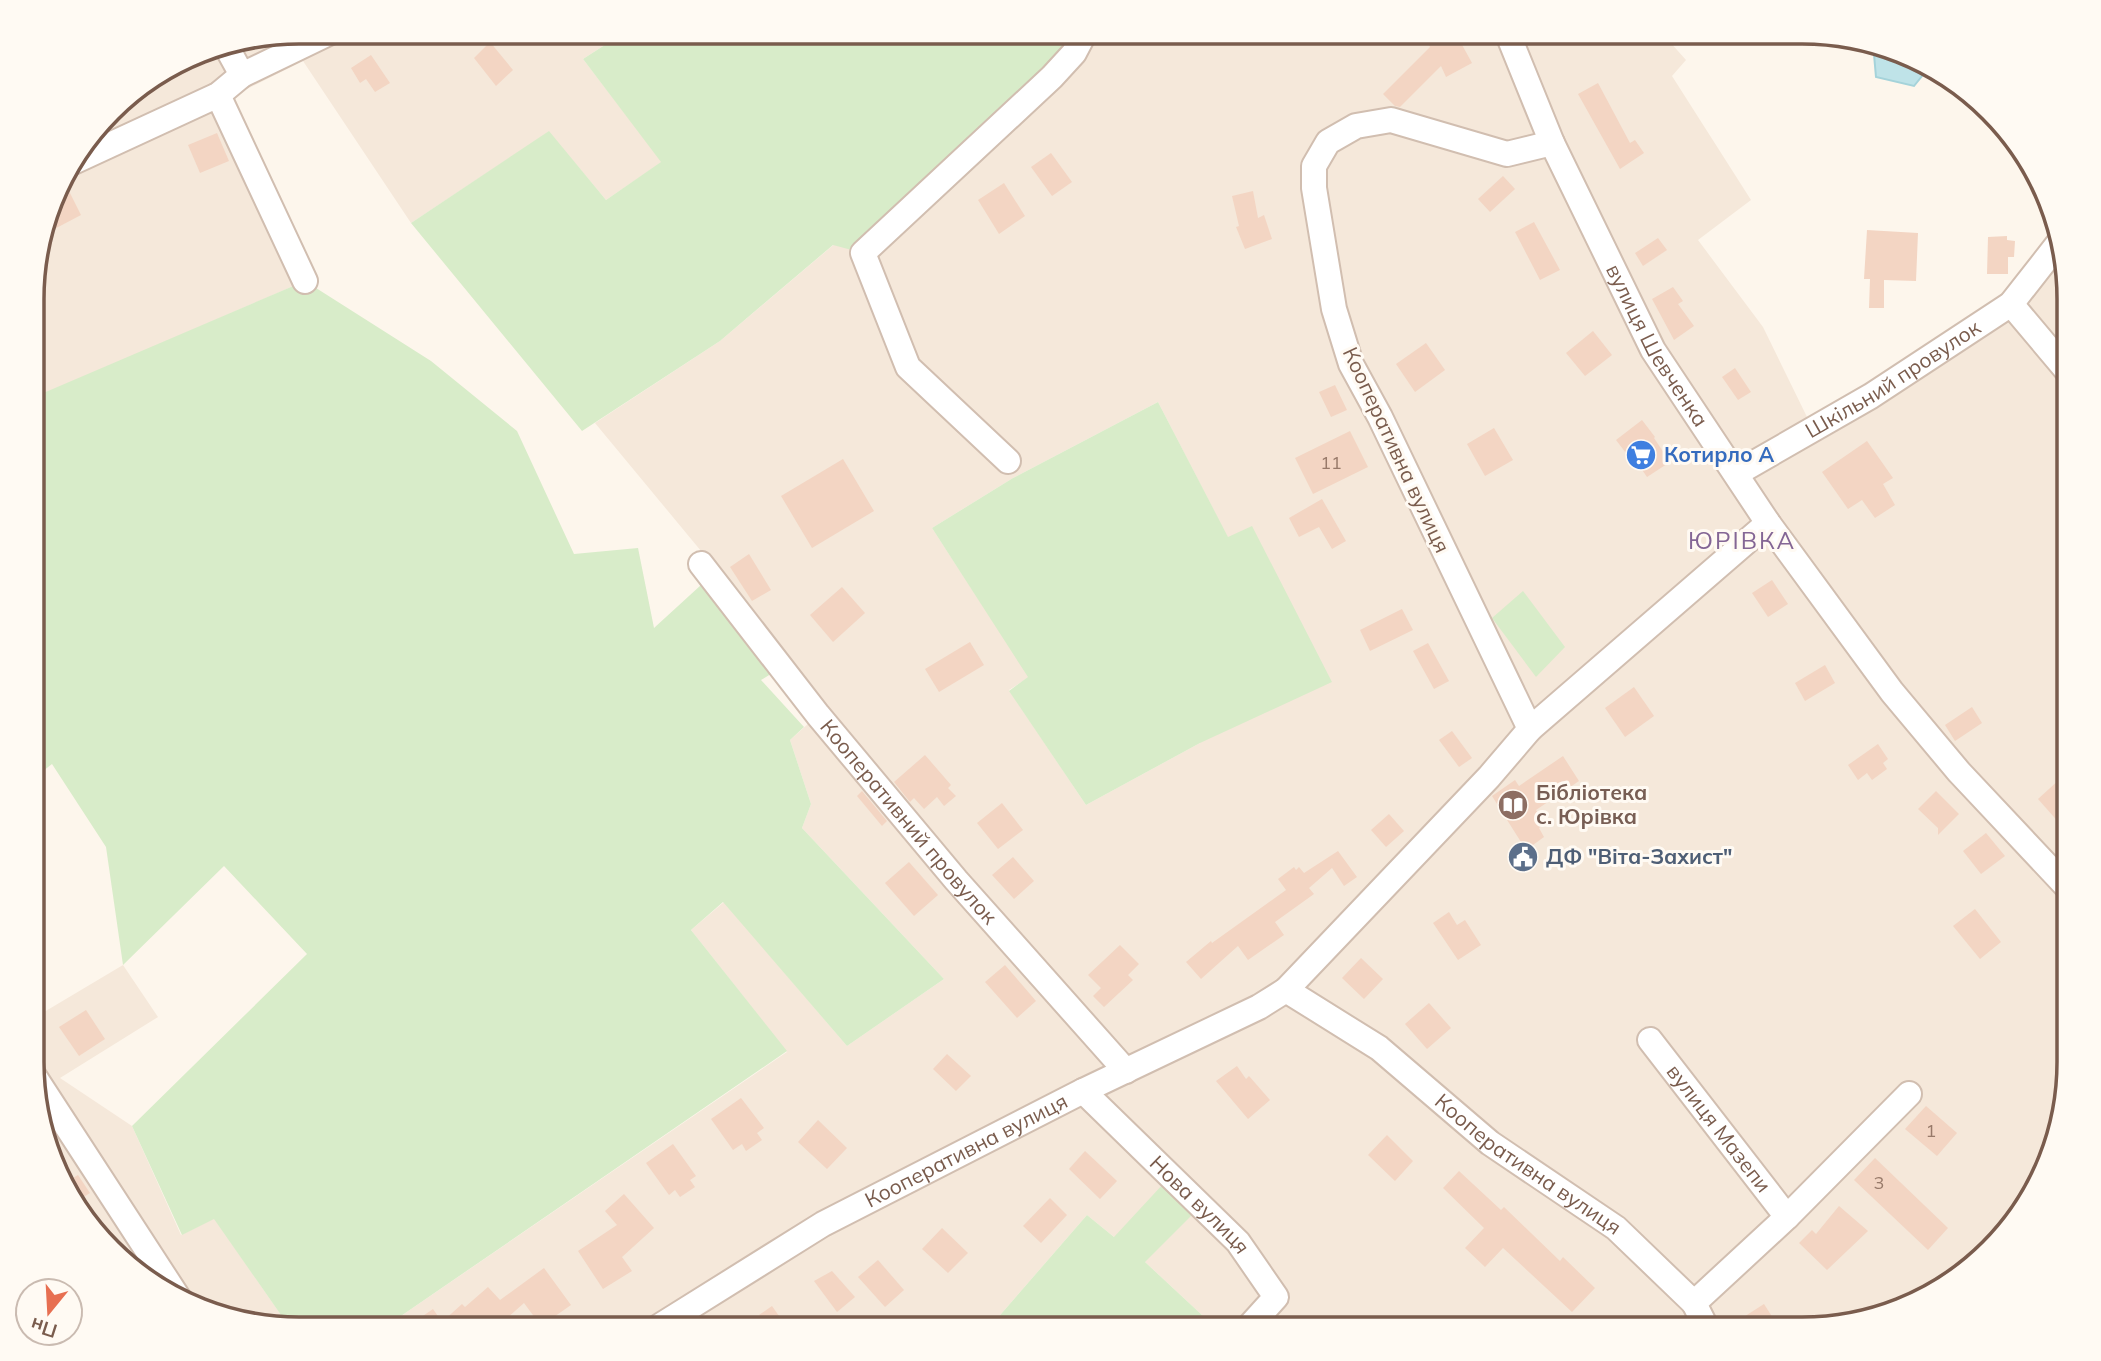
<svg xmlns="http://www.w3.org/2000/svg" width="2101" height="1361" font-family="Mulish,sans-serif">
<rect width="100%" height="100%" fill="#fdf6ec"/>
<g fill="#f5e8da" fill-rule="evenodd">
<polygon points="298,32 625,32 583,59 662,162 606,200 549,132 411,223 303,61 247,89 242,75 218,96 305,281 34,399 34,264 59,180 122,98 197,52"/>
<path d="M1085,32H1661L1686,60L1672,76L1751,200L1698,240L1763,327L1808,419L2011,304L2059,249L2069,281V1080L2055,1149L2024,1211L1936,1294L1820,1329H1217L1145,1262L1087,1215L988,1329H382L787,1052L691,930L724,902L847,1046L944,979L802,828L811,804L790,740L818,715L706,557L595,423L720,341ZM1158,402L1228,538L1252,527L1200,743L1086,805L1009,690L1029,677L932,528L1013,478Z"/>
<polygon points="123,965 158,1017 60,1078 132,1126 181,1235 214,1218 290,1328 213,1315 150,1284 67,1196 34,1097 34,1018"/>
</g>
<g fill="#d8ecc9">
<polygon points="625,32 1085,32 863,253 833,245 720,341 582,431 411,223 549,131 606,200 661,162 583,59"/>
<polygon points="305,281 431,361 517,431 574,554 638,548 654,628 701,585 720,599 774,672 761,680 804,727 790,740 811,804 802,828 944,979 847,1046 723,902 691,930 787,1051 382,1329 290,1328 214,1219 182,1235 132,1126 307,954 224,866 123,965 106,847 52,764 34,778 34,397"/>
<polygon points="1158,402 1228,537 1252,526 1332,682 1200,743 1086,805 1009,691 1028,677 932,528 1013,478"/>
<polygon points="1523,591 1565,647 1536,677 1492,618"/>
<polygon points="1164,1183 1193,1214 1145,1262 1217,1329 988,1329 1087,1215 1114,1237"/>
</g>
<polygon fill="#bfe3e8" stroke="#a5d3da" stroke-width="2" points="1873,43 1888,46 1930,66 1914,86 1876,77"/>
<g fill="#f3d5c3">
<polygon points="1441,32 1455,32 1472,63 1446,77 1441,66 1400,107 1395,106 1383,94 1430,47 1426,39"/>
<polygon points="490,42 513,70 496,86 474,58"/>
<polygon points="371,55 390,83 375,92 366,79 360,83 351,68"/>
<polygon points="1598,83 1630,143 1635,140 1644,153 1620,169 1578,94"/>
<polygon points="217,133 229,161 200,173 188,145"/>
<polygon points="1051,153 1072,182 1052,196 1031,167"/>
<polygon points="1503,176 1515,189 1490,212 1478,199"/>
<polygon points="1004,183 1025,216 999,234 978,200"/>
<polygon points="69,191 81,215 43,235 53,199"/>
<polygon points="1253,191 1258,218 1264,215 1272,239 1245,249 1236,227 1239,226 1232,196"/>
<polygon points="1534,222 1560,270 1540,280 1515,232"/>
<polygon points="1867,230 1918,233 1916,281 1884,280 1884,308 1869,308 1870,279 1864,279"/>
<polygon points="2007,236 2007,240 2015,241 2014,257 2008,257 2008,274 1987,274 1988,237"/>
<polygon points="1658,238 1667,250 1643,266 1635,253"/>
<polygon points="1673,287 1683,301 1678,304 1694,326 1674,340 1652,299"/>
<polygon points="1593,331 1612,355 1585,376 1566,353"/>
<polygon points="1426,343 1445,370 1415,392 1396,364"/>
<polygon points="1735,368 1751,392 1738,400 1722,377"/>
<polygon points="1335,385 1347,410 1331,417 1319,392"/>
<polygon points="1642,420 1655,437 1654,438 1670,462 1647,477 1632,455 1629,457 1616,440"/>
<polygon points="1494,428 1513,460 1485,476 1467,444"/>
<polygon points="1350,431 1368,467 1313,494 1295,458"/>
<polygon points="1867,441 1893,478 1883,484 1895,505 1875,518 1862,500 1848,509 1822,472"/>
<polygon points="843,459 874,511 812,548 781,496"/>
<polygon points="1322,499 1346,541 1332,549 1319,527 1299,537 1289,518"/>
<polygon points="749,554 771,590 752,601 730,567"/>
<polygon points="1772,580 1788,604 1768,617 1752,593"/>
<polygon points="842,587 865,613 833,642 810,615"/>
<polygon points="1402,609 1413,630 1370,651 1360,630"/>
<polygon points="970,642 984,665 939,692 925,669"/>
<polygon points="1428,643 1449,681 1434,689 1413,651"/>
<polygon points="1825,665 1835,683 1805,701 1795,683"/>
<polygon points="1634,687 1654,716 1625,737 1605,708"/>
<polygon points="1972,707 1982,723 1955,741 1945,725"/>
<polygon points="1452,731 1472,758 1459,767 1439,740"/>
<polygon points="1878,744 1888,759 1883,763 1887,769 1872,780 1867,773 1858,780 1848,765"/>
<polygon points="925,755 951,785 948,788 956,796 944,806 937,797 924,809 914,798 910,802 894,782"/>
<polygon points="1563,756 1579,781 1536,810 1545,824 1539,828 1544,837 1526,850 1492,796 1515,780 1519,786"/>
<polygon points="2060,779 2069,789 2069,834 2038,799"/>
<polygon points="862,791 887,821 882,826 857,796"/>
<polygon points="1936,791 1959,814 1938,835 1938,828 1918,809"/>
<polygon points="1002,803 1023,830 998,849 977,823"/>
<polygon points="1389,814 1404,831 1386,847 1371,830"/>
<polygon points="1986,833 2005,856 1981,874 1963,851"/>
<polygon points="1338,851 1357,877 1344,886 1332,868 1309,888 1314,894 1275,922 1284,935 1248,960 1238,946 1201,979 1186,962 1211,941 1212,943 1286,890 1278,879 1294,867 1296,870 1299,867 1304,873"/>
<polygon points="1013,857 1034,881 1014,899 992,875"/>
<polygon points="909,862 938,895 914,916 885,883"/>
<polygon points="1975,909 2001,942 1980,959 1953,926"/>
<polygon points="1449,912 1457,925 1465,920 1481,945 1458,960 1433,923"/>
<polygon points="1120,945 1139,964 1128,975 1133,980 1104,1007 1093,996 1101,988 1088,975"/>
<polygon points="1361,958 1383,979 1364,999 1342,978"/>
<polygon points="1005,965 1036,1001 1017,1018 985,982"/>
<polygon points="1429,1003 1451,1028 1427,1049 1405,1024"/>
<polygon points="86,1010 105,1039 79,1056 59,1027"/>
<polygon points="947,1054 971,1076 956,1091 933,1069"/>
<polygon points="1237,1066 1246,1079 1249,1076 1270,1100 1248,1119 1216,1081"/>
<polygon points="741,1098 764,1128 757,1133 762,1140 746,1151 742,1144 733,1150 711,1119"/>
<polygon points="1926,1106 1957,1133 1937,1156 1905,1129"/>
<polygon points="818,1120 847,1148 827,1169 798,1142"/>
<polygon points="1387,1135 1413,1161 1395,1181 1368,1155"/>
<polygon points="673,1144 696,1176 690,1180 695,1187 680,1197 675,1190 669,1195 646,1163"/>
<polygon points="1085,1151 1117,1181 1100,1199 1069,1169"/>
<polygon points="1875,1158 1948,1228 1928,1250 1854,1180"/>
<polygon points="1459,1171 1501,1210 1504,1207 1560,1261 1563,1257 1595,1288 1572,1312 1503,1248 1485,1267 1465,1248 1484,1228 1443,1188"/>
<polygon points="78,1175 90,1193 74,1203 67,1196 63,1184"/>
<polygon points="624,1194 654,1228 622,1257 632,1271 603,1289 578,1251 617,1225 605,1211"/>
<polygon points="1050,1198 1067,1215 1041,1243 1023,1226"/>
<polygon points="1839,1206 1868,1231 1827,1270 1799,1243 1812,1230 1816,1234"/>
<polygon points="942,1228 968,1253 948,1273 922,1249"/>
<polygon points="878,1260 904,1290 885,1307 858,1277"/>
<polygon points="544,1268 571,1305 541,1326 524,1303 495,1329 491,1329 484,1322 476,1329 404,1329 433,1309 442,1322 462,1304 465,1307 488,1287 500,1300"/>
<polygon points="832,1271 855,1297 837,1312 814,1281"/>
<polygon points="1764,1304 1780,1329 1725,1329"/>
<polygon points="772,1306 784,1323 774,1329 770,1329 759,1315"/>
</g>
<g fill="none" stroke-linecap="round" stroke-linejoin="round">
<g stroke="#d1beb0" stroke-width="28">
<g id="minor">
<path id="s1" d="M1507,32L1552,143L1653,350L1768,523L1892,692L1959,772L2069,889"/>
<polyline points="226,46 242,75"/>
<polyline points="218,95 305,281"/>
<polyline points="73,162 218,95 242,75 331,32"/>
<polyline points="2011,304 2069,373"/>
<polyline points="1008,461 908,367 863,253 1052,77 1074,53 1085,32"/>
<path id="s2" d="M1737,473L1871,396L2011,304L2058,244"/>
<path id="s3" d="M701,564L818,715L956,880L1126,1071"/>
<polyline points="1530,729 1380,417 1351,364 1334,309 1314,188 1314,166 1328,142 1356,126 1391,120 1507,154 1552,143"/>
<path id="s4" d="M1286,990L1379,1048L1490,1143L1616,1228L1694,1303"/>
<path id="s5" d="M1650,1040L1787,1217"/>
<polyline points="34,1076 179,1299"/>
<path id="s6" d="M1083,1091L1238,1242L1276,1297L1247,1329"/>
<path id="s7" d="M655,1329L823,1224L1083,1091L1259,1007L1286,990L1489,777L1530,729L1768,523"/>
<polyline points="1707,1329 1694,1303 1787,1217 1909,1094"/>
</g>
</g>
<use href="#minor" stroke="#fff" stroke-width="24"/>
</g>
<defs>
<g id="supermarket-disc" transform="scale(1.575)"><circle r="9.5" fill="#3f7fe0" stroke="#fffaf3"/><path d="M-6-5.5h2.5l.6 2H6L4.5 2H-2.5L-4.4-4H-6ZM-1.5 3.2a1.3 1.3 0 1 0 .1 0ZM3 3.2a1.3 1.3 0 1 0 .1 0Z" fill="#fff"/></g>
<g id="library-disc" transform="scale(1.575)"><circle r="9.5" fill="#8d6e63" stroke="#fffaf3"/><path d="M-6-4Q-3-5.5-.7-3.5V5Q-3 3-6 4ZM6-4Q3-5.5 .7-3.5V5Q3 3 6 4Z" fill="#fff"/></g>
<g id="civic-disc" transform="scale(1.575)"><circle r="9.5" fill="#5c6f8a" stroke="#fffaf3"/><path d="M-.6-6.5H3V-4.5H.6V-3L4-1V1h2V6H-6V1h2V-1L-.6-3ZM-1.2 2.5V6h2.4V2.5Z" fill="#fff"/></g>
</defs>
<g fill-rule="evenodd">
<use href="#supermarket-disc" x="1641" y="455"/>
<use href="#library-disc" x="1513" y="805"/>
<use href="#civic-disc" x="1523" y="857"/>
</g>
<g text-anchor="middle" stroke-width="6" stroke-linejoin="round" paint-order="stroke">
<g font-size="18" fill="#987a6a">
<text x="1331" y="469">11</text>
<text x="1931" y="1137">1</text>
<text x="1879" y="1189">3</text>
</g>
<g font-size="21" fill="#7a5c4d" stroke="#fffaf3">
<text dy="7" stroke="none"><textPath href="#s1" startOffset="348">вулиця Шевченка</textPath></text>
<text dy="7" stroke="none"><textPath href="#s2" startOffset="182">Шкільний провулок</textPath></text>
<text transform="translate(1396 450) rotate(65)" y="7">Кооперативна вулиця</text>
<text dy="7" stroke="none"><textPath href="#s3" startOffset="331">Кооперативний провулок</textPath></text>
<text dy="7" stroke="none"><textPath href="#s5" startOffset="112">вулиця Мазепи</textPath></text>
<text dy="7" stroke="none"><textPath href="#s7" startOffset="359">Кооперативна вулиця</textPath></text>
<text dy="7" stroke="none"><textPath href="#s4" startOffset="299">Кооперативна вулиця</textPath></text>
<text dy="7" stroke="none"><textPath href="#s6" startOffset="163">Нова вулиця</textPath></text>
</g>
<g font-size="21" font-weight="bold" fill="#366cbe" stroke="#fffaf3" text-anchor="start">
<text x="1664" y="462">Котирло А</text>
</g>
<g font-size="21" font-weight="bold" fill="#785e54" stroke="#fffaf3" text-anchor="start">
<text x="1536" y="800">Бібліотека<tspan x="1536" dy="24">с. Юрівка</tspan></text>
</g>
<g font-size="21" font-weight="bold" fill="#4e5e75" stroke="#fffaf3" text-anchor="start">
<text x="1546" y="864">ДФ "Віта-Захист"</text>
</g>
<g font-size="24" letter-spacing="2" fill="#846695" stroke="#fffaf3">
<text x="1742" y="549">ЮРІВКА</text>
</g>
</g>
<path d="M0 0H2101V1361H0ZM299 44H1802A255 255 0 0 1 2057 299V1062A255 255 0 0 1 1802 1317H299A255 255 0 0 1 44 1062V299A255 255 0 0 1 299 44Z" fill="#fffaf3" fill-rule="evenodd"/>
<path fill="none" stroke="#7a5c4d" stroke-width="3.5" d="M299 44H1802A255 255 0 0 1 2057 299V1062A255 255 0 0 1 1802 1317H299A255 255 0 0 1 44 1062V299A255 255 0 0 1 299 44Z"/>
<g transform="translate(49 1312) rotate(198)"><circle r="33" fill="#fffaf3" stroke="#cabbb1" stroke-width="2"/>
<path d="M0-5L12 26L0 18L-12 26Z" fill="#e76f51"/>
<text y="-10" font-size="19" font-weight="bold" text-anchor="middle" fill="#7a5c4d">Пн</text>
</g>
</svg>
